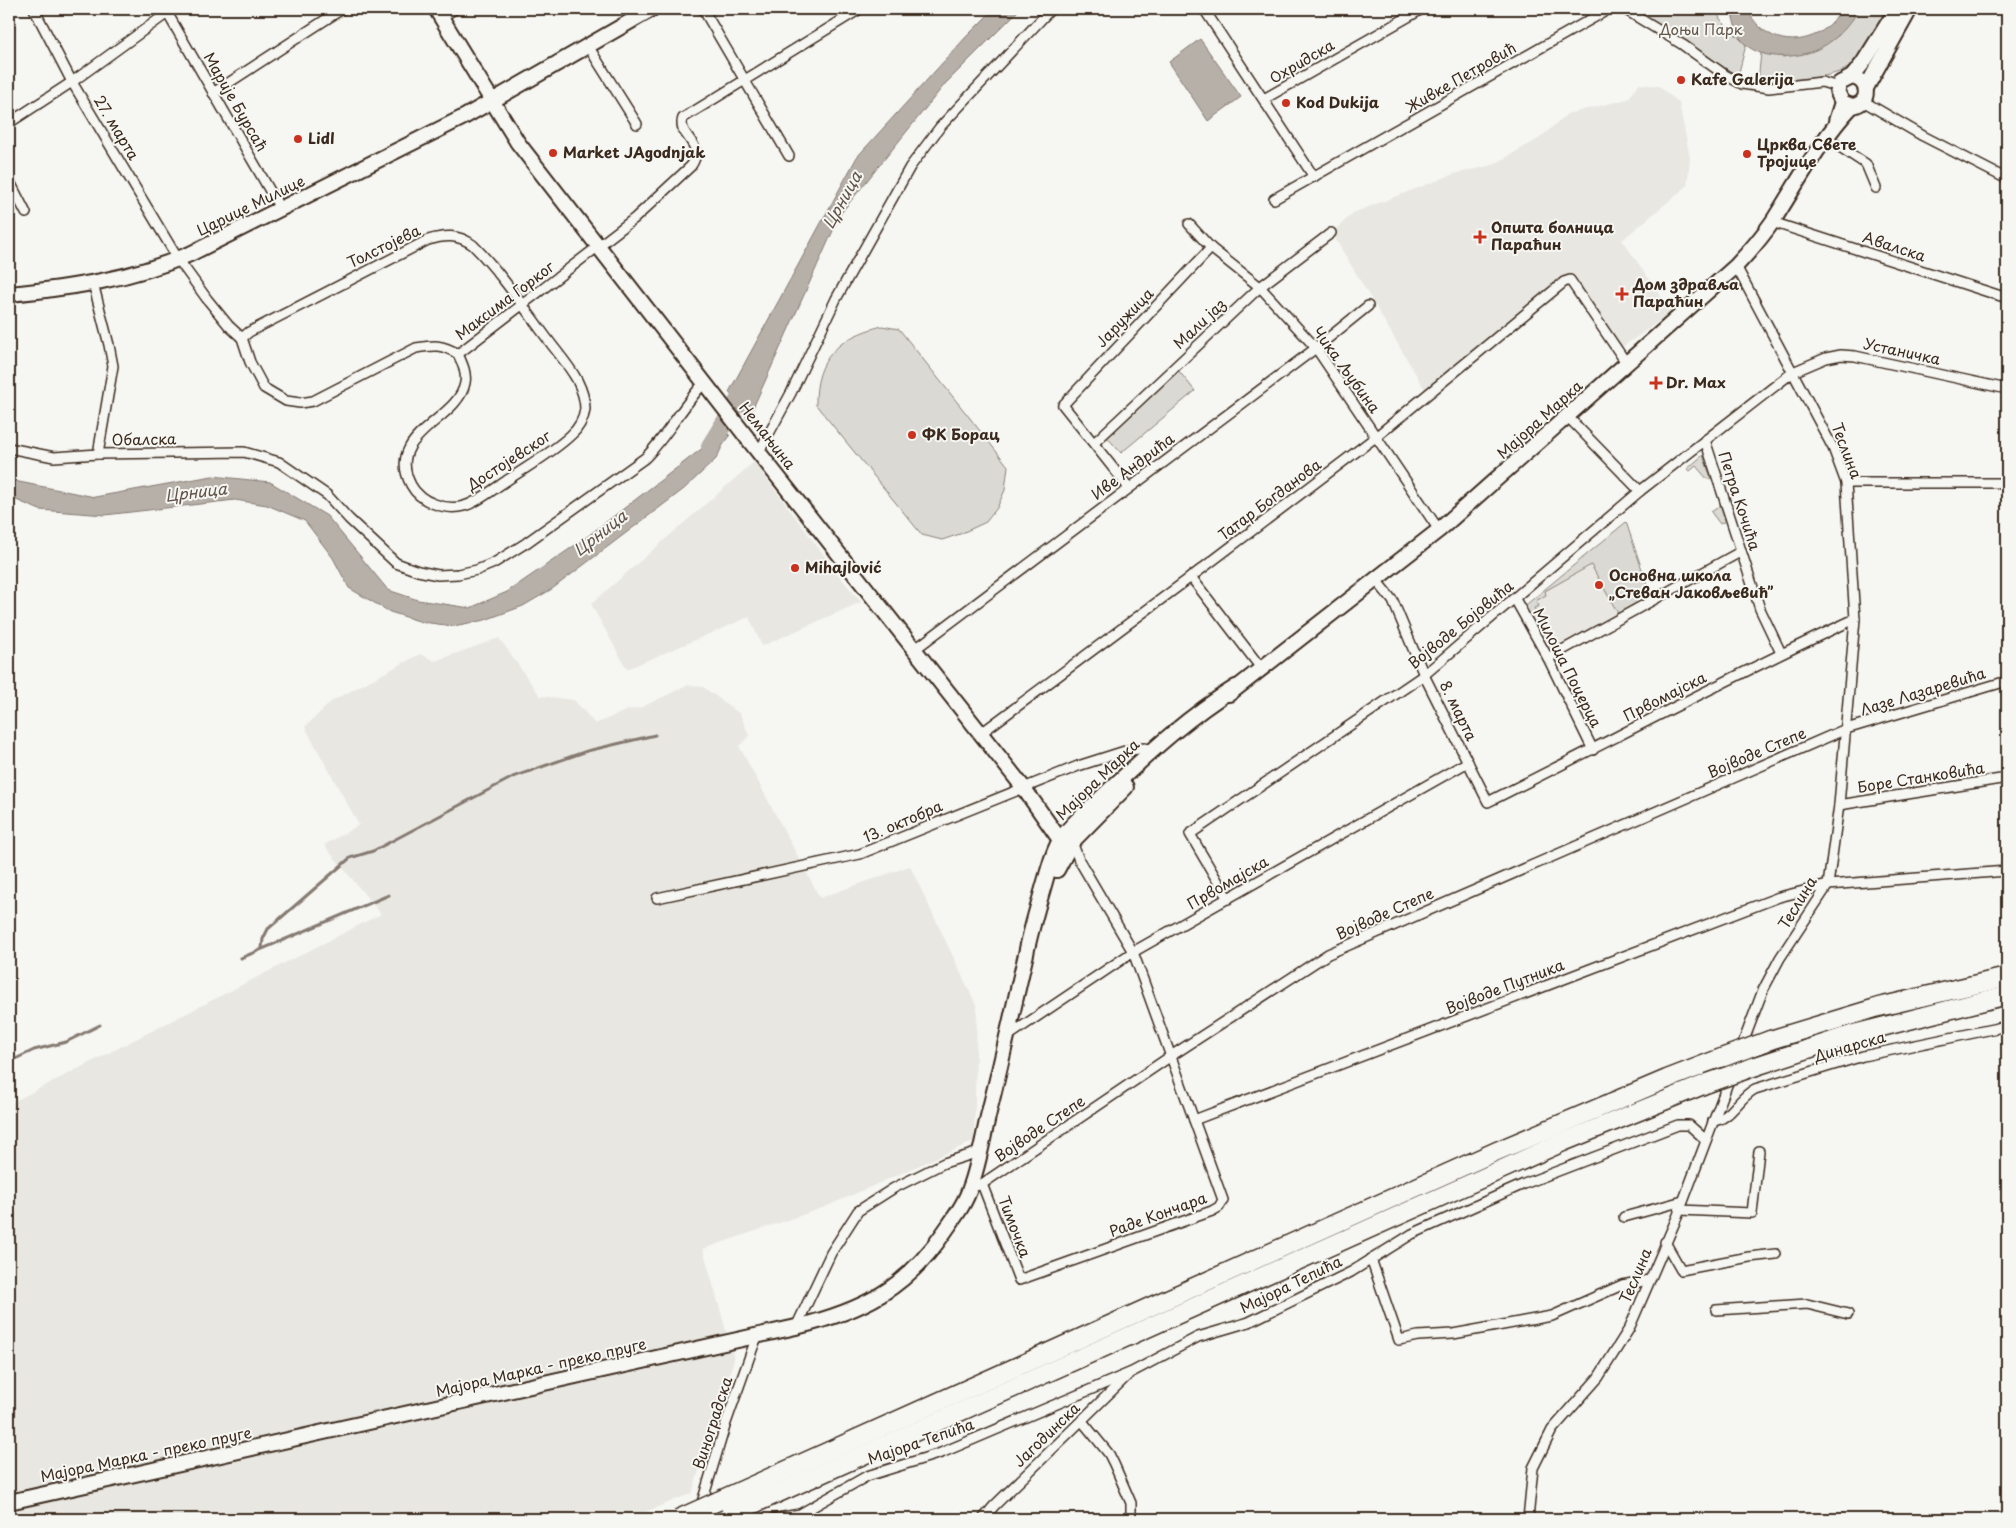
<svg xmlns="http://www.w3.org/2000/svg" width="2016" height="1528" font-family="'Playpen Sans',sans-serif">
<rect width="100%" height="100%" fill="#f6f6f2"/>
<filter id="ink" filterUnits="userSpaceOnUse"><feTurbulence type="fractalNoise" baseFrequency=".02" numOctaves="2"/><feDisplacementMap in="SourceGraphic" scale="10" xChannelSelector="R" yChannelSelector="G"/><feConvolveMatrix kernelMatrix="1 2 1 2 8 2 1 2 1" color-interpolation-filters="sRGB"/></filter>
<g filter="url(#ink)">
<g fill="#e8e7e2">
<polygon points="1639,84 1659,86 1679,103 1690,158 1687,186 1622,240 1672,312 1621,348 1571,276 1427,393 1332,233 1353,213 1454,174 1493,165 1540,138 1567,114 1628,99"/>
<polygon points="754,462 841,578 861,602 762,646 749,617 627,669 591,604"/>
<polygon points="1626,522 1652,599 1551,656 1525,613 1527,604"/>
<polygon points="499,638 540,696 574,700 595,724 628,710 640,708 688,685 703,687 740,714 749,736 739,746 820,898 910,866 977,1007 974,1141 825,1207 703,1249 734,1359 692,1493 628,1519 9,1519 9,1104 381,914 324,845 359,825 305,727 332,701 420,654 435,661"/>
</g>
<g fill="#dad9d3" stroke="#8a8278">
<polygon points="1630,9 1716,9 1720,19 1746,45 1738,76"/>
<path d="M1859,9H1886C1876,26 1865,52 1852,65C1838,79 1778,82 1758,82L1761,53L1784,57L1838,36Z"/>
<path d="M882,326L899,329L1008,466L1005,490L997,508L986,522L960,534L942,540L922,535L816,405C815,358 839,337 882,326Z"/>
<polygon points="1178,370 1195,391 1121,453 1106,436"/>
<polygon points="1703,455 1711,478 1708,480 1696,466 1690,471 1687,469"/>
<polygon points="1720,506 1725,521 1720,524 1711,512"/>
<polygon points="1626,522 1652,599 1620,617 1591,565 1545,591 1546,595 1536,601 1539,606 1534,608 1537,613 1528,618 1525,613 1527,604"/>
</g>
<g fill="#b6b0a9" stroke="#857a71">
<polygon points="994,9 1020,9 945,84 841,213 748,419 729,392 857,157 966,37"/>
<path d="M1731,9H1747C1761,38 1790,48 1819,33C1829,27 1836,17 1844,9H1859C1851,24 1837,39 1822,47C1801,59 1763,61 1745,44C1736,36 1734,20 1731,9Z"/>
<polygon points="1200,39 1241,97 1208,121 1169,62"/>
<polygon points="719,424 730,436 723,445 716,459 684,489 552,589 523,606 485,620 453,626 422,622 390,612 349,588 333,558 305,521 267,505 235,500 105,515 40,510 9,497 9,480 95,497 212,476 270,482 327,516 388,590 418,600 470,608 507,592 584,539 704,447"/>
</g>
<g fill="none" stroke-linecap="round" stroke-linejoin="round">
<g stroke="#857a71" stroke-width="3">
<polyline points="262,948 263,939 268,929 350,858 373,851 513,777 587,751 655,735"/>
<polyline points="241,958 389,895"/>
<polyline points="9,1062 34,1050 66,1042 100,1025"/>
</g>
<polyline stroke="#b6b0a9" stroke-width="18" points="710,446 749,383"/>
<g stroke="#3b2a1e" stroke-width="12">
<g id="street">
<path d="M34,9L72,82L178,259L207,299L229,326L242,338L250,362L264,388L286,401L300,403L313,401L416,348C434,345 442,344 458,354"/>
<polyline points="165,9 281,210"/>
<polyline points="703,9 789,156"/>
<polyline points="1204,9 1314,177"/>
<polyline points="1624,9 1683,45 1725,75 1742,84 1769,88 1822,82 1838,87"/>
<polyline points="441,17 455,9"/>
<polyline points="588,46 637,124"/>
<polyline points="213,93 342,9"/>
<polyline points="1264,99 1422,9"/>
<polyline points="1863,101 1923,136 2007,179"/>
<polyline points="9,123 72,82 173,9"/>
<polyline points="1826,138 1866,164 1876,188"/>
<polyline points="9,180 26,213"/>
<polyline points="1274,199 1609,9"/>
<polyline points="1772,222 2007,298"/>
<polyline points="1189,224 1211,248 1260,287 1316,348 1439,530"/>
<polyline points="93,283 109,345 113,366 98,454"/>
<path d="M242,338L249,332L428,240C445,235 458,234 473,245C500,272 523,306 546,337C556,351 569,365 577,380C581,388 585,400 585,409C584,419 578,429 571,435C552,453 528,466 506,481C493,489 479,502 464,506C445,511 420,502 411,485C384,434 458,421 465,383C467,373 462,363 458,354"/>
<path d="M458,354L635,218L691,166C707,143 676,136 683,118L860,9"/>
<polyline points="1568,417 1640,491"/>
<polyline points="1705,440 1760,609 1781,653"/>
<polyline points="1094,443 1260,287 1331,233"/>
<path d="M9,448L54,457L98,454L244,452L279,462L327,495L349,519L396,563L418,571L438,575L458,574L477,570L494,563L526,543L645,458C668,435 682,406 705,382"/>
<polyline points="759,452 791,393 836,299 910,167 940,127 1051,9"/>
<polyline points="1846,483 2007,483"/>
<polyline points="1129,488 1063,405 1211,248"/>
<polyline points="1191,577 1261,668"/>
<path d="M1376,580L1393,601L1424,675L1488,802C1610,741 1731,676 1855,619"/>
<polyline points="1515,599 1548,658 1593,750"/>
<polyline points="914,650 1316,348 1368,306"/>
<polyline points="1548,658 1740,552"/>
<polyline points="980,734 1191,577 1377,436 1564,282 1570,280 1627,364"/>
<polyline points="1839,805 2007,778"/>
<polyline points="657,898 860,854 1078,766 1125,751 1145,748 1152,751"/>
<polyline points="1228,899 1190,834 1424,675 1640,491 1793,372 1826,358 1841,355 1855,356 2007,389"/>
<polyline points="1008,1036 1133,952 1468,762"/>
<polyline points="1194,1120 1779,897 1828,885 2007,871"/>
<path d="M1713,1121C1730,1120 1739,1097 1755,1089L1863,1056L2007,1026"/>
<polyline points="982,1184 1019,1280 1212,1211 1219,1207 1223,1200 1133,952 1079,860 1072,842"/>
<polyline points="970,1188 982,1184 1171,1056 1328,954 1846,729 2007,681"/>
<polyline points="1679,1210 1752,1213 1759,1151"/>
<polyline points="1624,1217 1683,1201"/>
<polyline points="1665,1242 1681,1270 1749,1257 1776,1254"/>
<polyline points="1371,1259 1399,1340 1418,1336 1453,1334 1552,1316 1622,1285 1649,1280"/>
<polyline points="1716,1310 1807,1304 1848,1314"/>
<polyline points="796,1327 831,1253 858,1211 894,1188 944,1163 979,1152"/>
<polyline points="1082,1421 1109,1454 1114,1464 1131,1503 1131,1519"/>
<polyline points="700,1509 726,1423 757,1336"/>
<polyline points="773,1519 800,1514 867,1476 941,1453 1132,1372 1198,1337 1249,1322 1351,1272 1412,1234 1524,1184 1678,1125 1689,1125 1706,1140"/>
<polyline points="983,1519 994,1506 1128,1375"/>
<polyline points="1528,1519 1533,1468 1552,1430 1598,1378 1629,1329 1678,1215 1763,990 1780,958 1828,885 1839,805 1855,619 1846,483 1833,448 1736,266"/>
</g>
</g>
<g stroke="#3b2a1e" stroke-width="18">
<g id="secondary">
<polyline points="436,9 518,143 752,444 1023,787 1065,847"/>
<polyline points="1852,77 1863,63 1897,9"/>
<polyline points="1866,88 1910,9"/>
<path d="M1836,121L1842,102L1837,91L1840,83L1852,77C1870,80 1871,104 1852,106L1842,102"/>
<path d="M9,294C71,288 132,279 190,254L464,117L652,9"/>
<path d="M1229,694L1439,530L1736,266C1750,251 1762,237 1773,221C1798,182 1820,140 1852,106"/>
<polyline points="1057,870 1072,842 1126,787"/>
<path d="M9,1502L796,1327C862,1311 906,1289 945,1231C954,1218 965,1204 970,1188C979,1165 984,1132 990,1108C1003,1056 1014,1005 1026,954C1031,928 1039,903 1046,878C1050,865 1053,850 1061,839C1072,822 1090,809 1104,795C1146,756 1187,717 1236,687"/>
</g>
</g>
<g stroke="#3b2a1e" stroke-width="21">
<g id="highway">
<polyline points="1770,1040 1879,1007 2007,977"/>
<polyline points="1756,1066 1854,1034 2007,995"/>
<polyline points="718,1501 1497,1151 1667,1079 1724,1057"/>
<polyline points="720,1519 1563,1142 1708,1083"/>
</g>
</g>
<use href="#street" stroke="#f6f6f2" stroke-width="9"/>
<use href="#secondary" stroke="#f6f6f2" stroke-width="14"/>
<use href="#highway" stroke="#f6f6f2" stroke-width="18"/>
<g stroke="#3b2a1e" stroke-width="21" stroke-linecap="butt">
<g id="highway-bridge">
<polyline points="1724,1057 1770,1040"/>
<polyline points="1708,1083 1756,1066"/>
<polyline points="678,1519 718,1501"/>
</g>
</g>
<use href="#highway-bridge" stroke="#f6f6f2" stroke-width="18"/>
</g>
</g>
<g fill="#c8321e" stroke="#f6f6f2" stroke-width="2">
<circle cx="1681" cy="80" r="5"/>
<circle cx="1286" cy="103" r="5"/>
<circle cx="298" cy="139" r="5"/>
<circle cx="553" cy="153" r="5"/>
<circle cx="1747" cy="154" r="5"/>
<path d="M1477.5 229.5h5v5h5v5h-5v5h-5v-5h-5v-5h5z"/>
<path d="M1619.5 286.5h5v5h5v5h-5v5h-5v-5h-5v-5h5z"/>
<path d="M1653.5 375.5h5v5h5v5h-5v5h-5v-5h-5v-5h5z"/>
<circle cx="912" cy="435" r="5"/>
<circle cx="795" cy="568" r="5"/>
<circle cx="1599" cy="585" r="5"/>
</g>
<g text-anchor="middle" stroke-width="4" stroke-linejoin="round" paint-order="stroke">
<g font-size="15" fill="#63564b" stroke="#f6f6f2">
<text x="1701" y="35">Доњи Парк</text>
</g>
<g font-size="15" fill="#3b2a1e" stroke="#f6f6f2">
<text transform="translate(1302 62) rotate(-30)" y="5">Охридска</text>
<text transform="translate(1461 78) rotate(-30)" y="5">Живке Петровић</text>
<text transform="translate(235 102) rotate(60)" y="5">Марије Бурсаћ</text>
<text transform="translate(116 128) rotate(59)" y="5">27. марта</text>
<text transform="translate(251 206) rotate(-26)" y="5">Царице Милице</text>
<text transform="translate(384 247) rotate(-26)" y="5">Толстојева</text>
<text transform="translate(1894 247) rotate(18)" y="5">Авалска</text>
<text transform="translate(505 301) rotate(-37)" y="5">Максима Горког</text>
<text transform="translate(1125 318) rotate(-46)" y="5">Јаружица</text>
<text transform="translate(1200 324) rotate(-43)" y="5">Мали јаз</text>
<text transform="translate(1902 352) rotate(12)" y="5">Устаничка</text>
<text transform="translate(1346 370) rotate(54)" y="5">Чика Љубина</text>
<text transform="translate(1540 420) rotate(-42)" y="5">Мајора Марка</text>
<text transform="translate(767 436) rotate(52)" y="5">Немањина</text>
<text transform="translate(144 440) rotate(-1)" y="5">Обалска</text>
<text transform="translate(1846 451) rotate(69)" y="5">Теслина</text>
<text transform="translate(509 461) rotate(-33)" y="5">Достојевског</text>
<text transform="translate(1133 467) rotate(-37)" y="5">Иве Андрића</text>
<text transform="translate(1270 500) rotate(-37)" y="5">Татар Богданова</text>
<text transform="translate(1739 501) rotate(72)" y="5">Петра Кочића</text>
<text transform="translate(1461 625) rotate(-39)" y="5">Војводе Бојовића</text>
<text transform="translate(1567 668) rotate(63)" y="5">Милоша Поцерца</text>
<text transform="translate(1923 692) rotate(-17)" y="5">Лазе Лазаревића</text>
<text transform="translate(1665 697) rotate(-27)" y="5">Првомајска</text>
<text transform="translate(1458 711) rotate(64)" y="5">8. марта</text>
<text transform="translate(1757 753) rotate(-23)" y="5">Војводе Степе</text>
<text transform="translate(1921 778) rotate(-9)" y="5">Боре Станковића</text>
<text transform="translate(1098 780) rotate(-44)" y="5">Мајора Марка</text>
<text transform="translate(903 822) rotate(-23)" y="5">13. октобра</text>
<text transform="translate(1228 883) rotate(-30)" y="5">Првомајска</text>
<text transform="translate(1798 903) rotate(-59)" y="5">Теслина</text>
<text transform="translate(1385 914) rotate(-24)" y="5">Војводе Степе</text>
<text transform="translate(1505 987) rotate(-21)" y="5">Војводе Путника</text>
<text transform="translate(1850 1047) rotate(-16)" y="5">Динарска</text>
<text transform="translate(1040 1129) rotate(-34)" y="5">Војводе Степе</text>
<text transform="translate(1158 1215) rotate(-20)" y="5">Раде Кончара</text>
<text transform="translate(1014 1227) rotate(69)" y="5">Тимочка</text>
<text transform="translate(1636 1276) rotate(-67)" y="5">Теслина</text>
<text transform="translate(1291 1285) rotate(-26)" y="5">Мајора Тепића</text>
<text transform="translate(541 1368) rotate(-13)" y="5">Мајора Марка - преко пруге</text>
<text transform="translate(713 1423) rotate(-72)" y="5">Виноградска</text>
<text transform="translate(1047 1435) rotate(-44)" y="5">Јагодинска</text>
<text transform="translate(921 1442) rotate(-19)" y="5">Мајора Тепића</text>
<text transform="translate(146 1455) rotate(-12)" y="5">Мајора Марка - преко пруге</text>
</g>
<g font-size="15" font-weight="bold" fill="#3b2a1e" stroke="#f6f6f2" text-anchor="start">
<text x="1691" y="85">Kafe Galerija</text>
<text x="1296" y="108">Kod Dukija</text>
<text x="308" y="144">Lidl</text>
<text x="1757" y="150">Црква Свете<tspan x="1757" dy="17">Тројице</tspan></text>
<text x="563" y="158">Market JAgodnjak</text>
<text x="1491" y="233">Општа болница<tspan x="1491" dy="17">Параћин</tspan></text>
<text x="1633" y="290">Дом здравља<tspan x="1633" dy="17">Параћин</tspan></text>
<text x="1666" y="388">Dr. Max</text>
<text x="922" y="440">ФК Борац</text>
<text x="805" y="573">Mihajlović</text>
<text x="1609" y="581">Основна школа<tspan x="1609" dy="17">„Стеван Јаковљевић”</tspan></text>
</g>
<g font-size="16" font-style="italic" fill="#605248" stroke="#f6f6f2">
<text transform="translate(842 200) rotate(-61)" y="6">Црница</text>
<text transform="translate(196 492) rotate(-7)" y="6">Црница</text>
<text transform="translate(600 533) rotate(-38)" y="6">Црница</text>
</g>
</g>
<rect width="2016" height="1528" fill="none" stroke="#f6f6f2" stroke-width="30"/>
<rect x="15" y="15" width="1986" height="1498" fill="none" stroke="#3b2a1e" stroke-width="2" filter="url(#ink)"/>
</svg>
